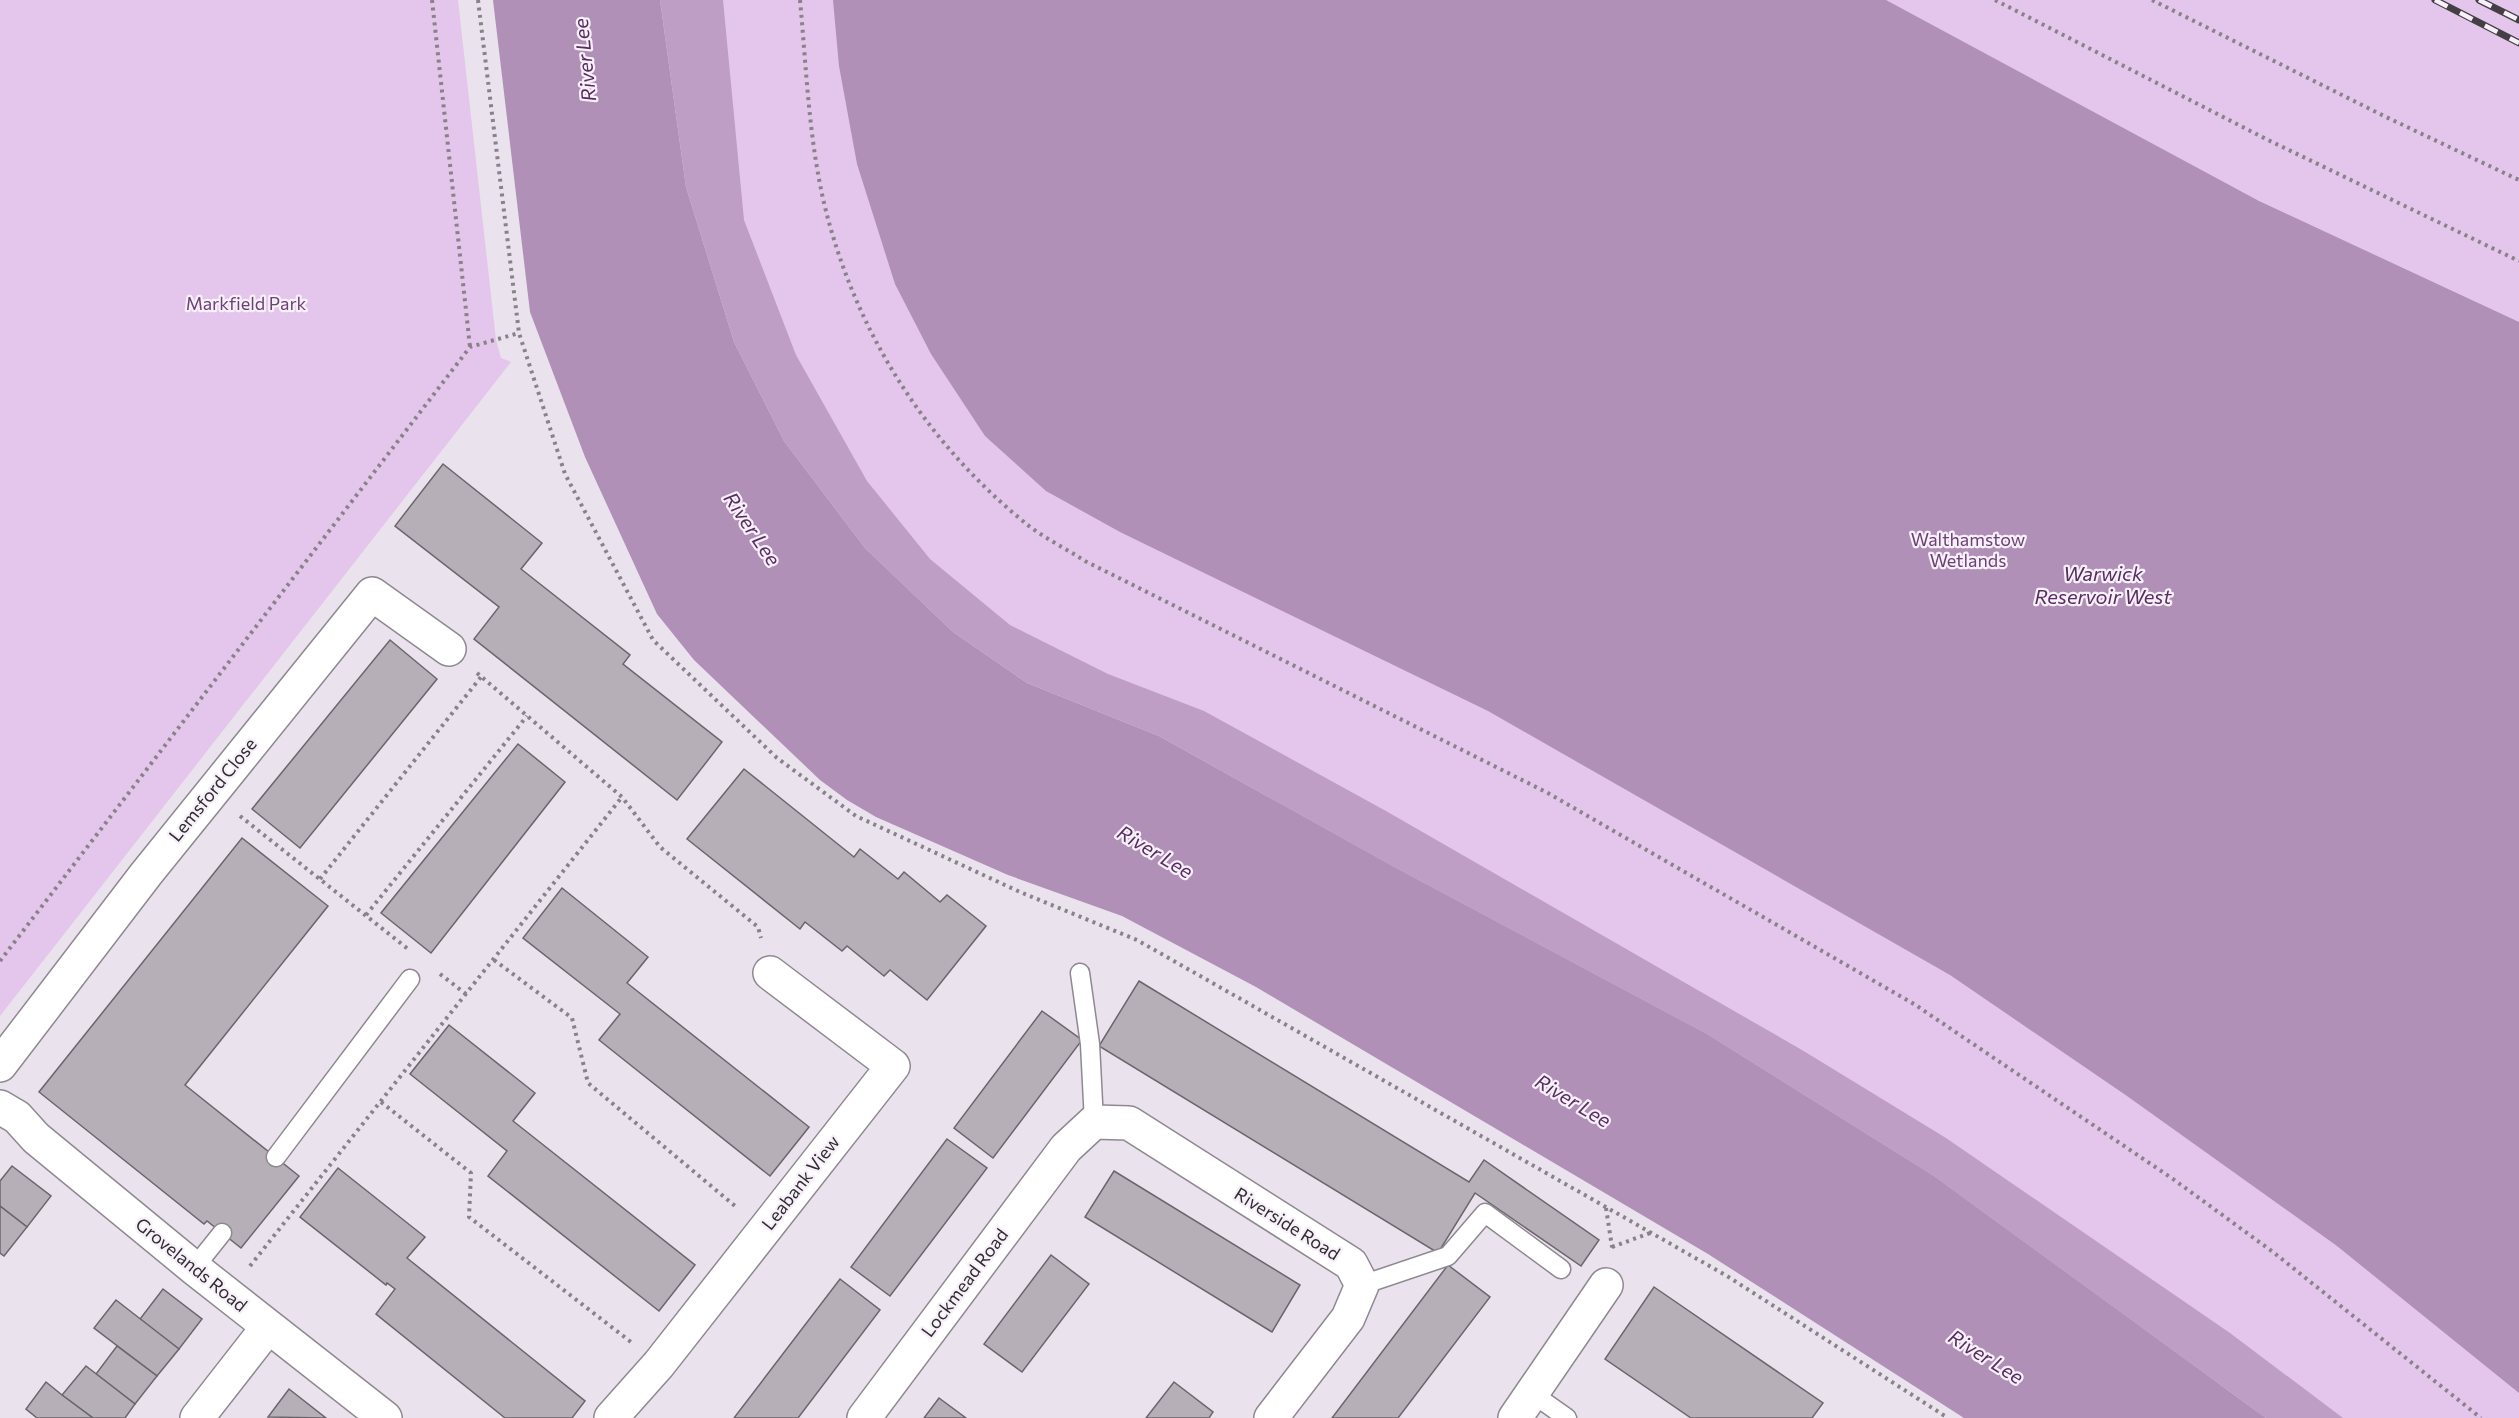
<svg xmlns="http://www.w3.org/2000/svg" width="2519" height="1418" font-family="Commissioner,sans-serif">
<rect width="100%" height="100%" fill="#eae2ec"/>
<g fill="#e4c5eb">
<polygon points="0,0 458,0 496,340 501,358 511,362 0,1016"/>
<polygon points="660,0 2519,0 2519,1418 2266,1418 2230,1390 865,548"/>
</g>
<polygon fill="#bf9ec6" points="660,0 723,0 744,220 796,355 867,481 930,559 1010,625 1108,674 1204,711 1386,811 1802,1050 1946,1138 2230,1333 2343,1418 2266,1418 1934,1176 1707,1034 1398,869 1159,736 1027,683 953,632 865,548 784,441 734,342 686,187"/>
<g fill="#b090b7">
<polygon points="493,0 660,0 686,187 734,342 784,441 865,548 953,632 1027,683 1159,736 1398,869 1707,1034 1934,1176 2266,1418 1964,1418 1708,1254 1256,987 1122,916 1008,875 876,817 847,800 820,780 694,660 657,614 585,457 530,312"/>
<polygon points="833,0 1886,0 2259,201 2519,322 2519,1393 2337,1246 2127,1096 1950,975 1488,711 1120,532 1046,491 985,436 931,354 895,284 857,164 839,66"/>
</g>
<g fill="#b6afb7" stroke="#6b656d" stroke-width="1.5">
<polygon points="443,464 542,543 521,569 630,655 623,664 722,742 677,800 474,639 499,607 395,526"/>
<polygon points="390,640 437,679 300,848 252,809"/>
<polygon points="518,744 565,782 431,953 381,913"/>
<polygon points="744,769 854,857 860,849 898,879 904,872 940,902 947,895 986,926 927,1000 890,970 884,976 847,946 842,951 805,922 800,929 687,839"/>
<polygon points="242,838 328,906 185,1085 299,1176 241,1248 207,1221 204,1224 39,1092"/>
<polygon points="562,888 648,957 627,983 809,1127 770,1176 599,1040 620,1014 523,938"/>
<polygon points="1139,981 1469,1182 1484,1160 1599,1240 1581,1266 1475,1193 1438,1253 1099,1046"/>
<polygon points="1042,1011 1082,1040 993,1158 954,1128"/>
<polygon points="449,1025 535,1093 513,1121 695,1265 659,1311 488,1176 507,1151 410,1074"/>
<polygon points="947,1139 987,1168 890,1296 851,1267"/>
<polygon points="12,1166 51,1196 27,1227 0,1206 0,1181"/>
<polygon points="338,1168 425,1237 407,1258 585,1401 572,1418 505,1418 376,1314 395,1289 387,1283 386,1285 300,1217"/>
<polygon points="1114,1171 1300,1285 1272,1332 1085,1217"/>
<polygon points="0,1206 27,1227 4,1256 0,1253"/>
<polygon points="1051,1255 1089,1284 1022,1372 984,1344"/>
<polygon points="1448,1265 1490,1297 1398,1418 1332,1418"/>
<polygon points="840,1279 880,1310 798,1418 734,1418"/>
<polygon points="1654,1287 1823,1403 1812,1418 1691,1418 1605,1359"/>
<polygon points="163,1289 202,1319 179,1349 140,1319"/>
<polygon points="116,1300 179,1349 157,1376 94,1328"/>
<polygon points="117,1346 157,1376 135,1404 96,1374"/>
<polygon points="86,1366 135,1404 125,1418 93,1418 62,1395"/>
<polygon points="46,1382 62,1395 93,1418 37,1418 26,1409"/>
<polygon points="1174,1382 1213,1412 1209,1418 1146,1418"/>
<polygon points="289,1389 326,1418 268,1417"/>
<polygon points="939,1398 966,1418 924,1418"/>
</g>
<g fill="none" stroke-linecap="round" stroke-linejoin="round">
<g stroke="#8f8891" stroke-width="21">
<g id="lane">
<polyline points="1080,973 1090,1044 1094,1122"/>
<polyline points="276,1157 410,979"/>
<polyline points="194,1268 222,1233"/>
<polyline points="1362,1285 1448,1256 1485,1213 1561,1269"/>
<polyline points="1533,1394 1567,1418"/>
</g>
</g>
<g stroke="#8f8891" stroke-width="36">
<g id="street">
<polyline points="0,1065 146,874 372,594 449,649"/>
<polyline points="0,1107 17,1117 36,1138 194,1268 385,1418"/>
<polyline points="197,1418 268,1327"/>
<polyline points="611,1418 659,1364 893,1066 770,973"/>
<polyline points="864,1418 1066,1148 1094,1122 1129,1123 1351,1264 1362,1285 1348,1318 1271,1418"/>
<polyline points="1515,1418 1606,1285"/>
</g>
</g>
<g stroke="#888289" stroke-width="4" stroke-dasharray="3 4.5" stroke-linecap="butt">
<polyline points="432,0 470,347"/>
<polyline points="478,0 519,333 565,474 653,640 777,758 856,816 1020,892 1137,940 1727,1276 1948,1418"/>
<path d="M800,0C807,74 809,153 830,226C863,343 930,445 1024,522C1042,537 1065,548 1085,561L1546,792L1914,1004L2173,1179L2273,1252L2481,1418"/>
<polyline points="1995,0 2268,140 2519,261"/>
<polyline points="2152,0 2384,116 2519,180"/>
<polyline points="477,673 622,797 660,847 758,927 761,938"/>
<polyline points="240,816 408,949"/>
<polyline points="320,879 481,677"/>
<polyline points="366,915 527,716"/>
<polyline points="494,960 572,1018 588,1083 735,1206"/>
<polyline points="0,961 470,347 519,333"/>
<polyline points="440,974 466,994"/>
<polyline points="381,1102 471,1173 469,1217 631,1342"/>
<polyline points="1606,1208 1612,1247 1611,1250"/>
<polyline points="1612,1247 1650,1233"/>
<polyline points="250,1266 622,797"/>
</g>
<use href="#lane" stroke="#fff" stroke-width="18"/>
<use href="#street" stroke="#fff" stroke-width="33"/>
<g stroke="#433f44" stroke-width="7">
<g id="rail">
<polyline points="2435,0 2519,43"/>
<polyline points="2479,0 2519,20"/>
</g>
</g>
<use href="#rail" stroke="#f7f0f9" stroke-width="4.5" stroke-dasharray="14" stroke-linecap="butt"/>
</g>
<g text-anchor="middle" stroke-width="4.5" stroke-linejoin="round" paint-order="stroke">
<g font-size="18" fill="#6c4176" stroke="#f7f0f9">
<text x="246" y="310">Markfield Park</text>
<text x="1968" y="546">Walthamstow<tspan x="1968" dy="21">Wetlands</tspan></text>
</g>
<g font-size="18" fill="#302d31" stroke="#f7f0f9">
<text transform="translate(213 790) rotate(-51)" y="6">Lemsford Close</text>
<text transform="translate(801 1183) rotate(-52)" y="6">Leabank View</text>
<text transform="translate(1287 1224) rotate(32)" y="6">Riverside Road</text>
<text transform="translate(191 1265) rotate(39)" y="6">Grovelands Road</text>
<text transform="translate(965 1283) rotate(-53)" y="6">Lockmead Road</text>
</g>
<g font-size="20" font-style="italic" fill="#572d60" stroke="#f7f0f9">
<text transform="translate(585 60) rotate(-96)" y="7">River Lee</text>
<text transform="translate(752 529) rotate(56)" y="7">River Lee</text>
<text x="2103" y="581">Warwick<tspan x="2103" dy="23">Reservoir West</tspan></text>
<text transform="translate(1155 852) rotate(31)" y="7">River Lee</text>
<text transform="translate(1573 1101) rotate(31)" y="7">River Lee</text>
<text transform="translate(1986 1357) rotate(32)" y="7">River Lee</text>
</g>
</g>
</svg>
